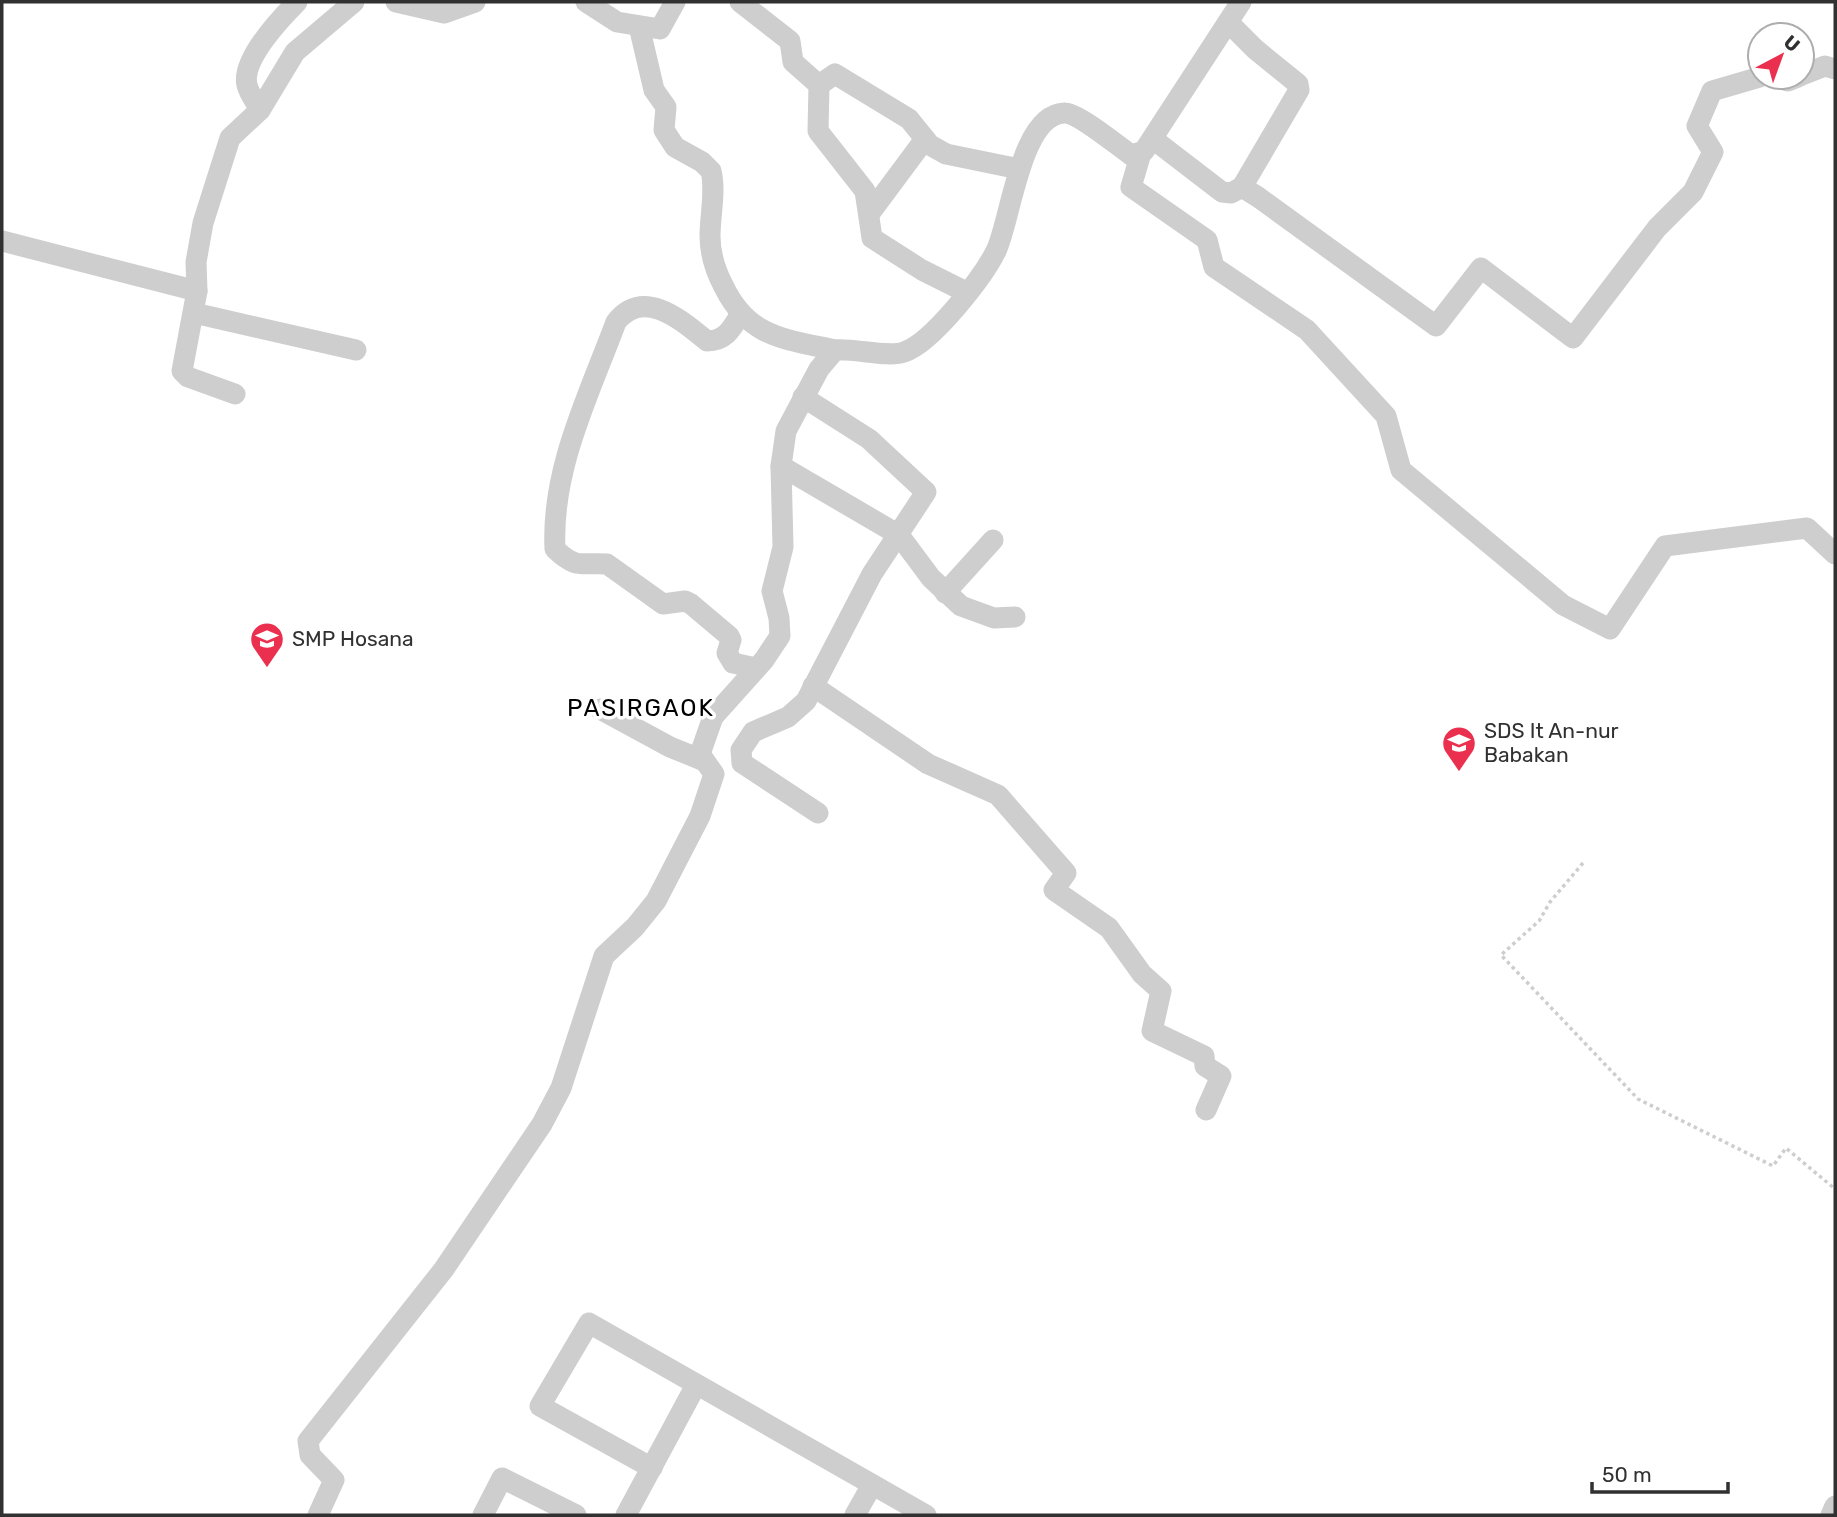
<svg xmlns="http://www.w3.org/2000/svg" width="1837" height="1517" font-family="Rubik,sans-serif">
<rect width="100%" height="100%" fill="#fff"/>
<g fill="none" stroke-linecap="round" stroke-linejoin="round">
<polyline stroke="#cecece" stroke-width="3.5" stroke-dasharray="3.5 3.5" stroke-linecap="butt" points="1583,863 1550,902 1539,921 1501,955 1638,1099 1773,1166 1786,1148 1835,1189"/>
<g stroke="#cecece" stroke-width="21">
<polyline points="396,2 444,13 475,2"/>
<polyline points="586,2 617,22 660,29 675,2"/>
<polyline points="740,2 790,41 793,62 819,85 818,131 865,191 872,238 922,270 966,292"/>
<polyline points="1228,22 1255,49 1298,84 1299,90 1242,187"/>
<path d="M639,26L654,90L666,107L664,130L675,147L702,162L711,171C716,191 710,215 710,236C710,253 716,272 724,287C749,338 785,339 835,350"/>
<polyline points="1802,75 1825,66 1835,69"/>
<polyline points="1772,77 1788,81 1798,77"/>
<polyline points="819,85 835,74 909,119 930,145 946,154 1019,169"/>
<path d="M260,110C256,102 249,94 247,85C241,60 281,18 297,2"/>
<polyline points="1153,139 1222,192 1231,193 1242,187 1258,197 1436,326 1481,268 1573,338 1657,228 1693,192 1713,152 1697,126 1712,91 1760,77"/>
<polyline points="1141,153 1131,187 1207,240 1214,267 1307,330 1386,416 1401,470 1563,605 1610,629 1665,546 1807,528 1835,554"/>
<polyline points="870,213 925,139"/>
<polyline points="2,241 197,291"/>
<polyline points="194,313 356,350"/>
<path d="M740,315C731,330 725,341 707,341C681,320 644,287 616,322C589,395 551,469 555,549C577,570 581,562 607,564L663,604L685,601L691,604L729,636L731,640L727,653L733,663L756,668"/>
<polyline points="235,394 188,377 182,371 197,291 196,262 203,223 230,138 260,110 295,52 354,2"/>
<polyline points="803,397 869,439 926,492 872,574 806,701 788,717 753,732 741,750 742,763 818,813"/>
<polyline points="781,466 899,535 931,578 961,606 994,618 1015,617"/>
<polyline points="945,593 993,540"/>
<polyline points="813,686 928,764 998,795 1066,873 1054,890 1109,928 1142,974 1161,991 1152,1031 1204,1056 1205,1066 1221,1076 1206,1110"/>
<polyline points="600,709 670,747 702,760"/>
<polyline points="652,1468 540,1406 589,1323 926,1515"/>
<path d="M318,1515L334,1480L310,1455L308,1441L444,1269L542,1124L561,1088L604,956L635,927L656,901L700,816L714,774L700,754L713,717L764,660L780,636L779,618L772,591L783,547L781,466L786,431L819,369L835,350C854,348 888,358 904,352C932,343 983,277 996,251C1011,220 1020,115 1064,113C1077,112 1118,146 1131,155L1144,151L1241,2"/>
<polyline points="483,1515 502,1478 576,1515"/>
<polyline points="626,1515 696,1385"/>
<polyline points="855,1515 872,1485"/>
<polyline points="1831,1515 1835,1506"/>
</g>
</g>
<defs>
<g id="school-pin" transform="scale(1.75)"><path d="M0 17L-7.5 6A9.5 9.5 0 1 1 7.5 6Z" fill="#eb304f" stroke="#fff"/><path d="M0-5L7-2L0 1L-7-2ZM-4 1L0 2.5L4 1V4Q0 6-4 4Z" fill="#fff"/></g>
</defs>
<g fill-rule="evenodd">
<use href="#school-pin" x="267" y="639"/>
<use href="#school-pin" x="1459" y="743"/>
</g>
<g text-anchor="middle" stroke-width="7" stroke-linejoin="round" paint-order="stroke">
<g font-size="21" fill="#313131" stroke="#fff" text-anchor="start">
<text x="292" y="646">SMP Hosana</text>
<text x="1484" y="738">SDS It An-nur<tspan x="1484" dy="24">Babakan</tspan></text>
</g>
<g font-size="24" letter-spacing="2" fill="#000" stroke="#fff">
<text x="641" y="716">PASIRGAOK</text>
</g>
</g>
<rect width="1837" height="1517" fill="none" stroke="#313131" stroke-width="7"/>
<g transform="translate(1781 56) rotate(41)"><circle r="33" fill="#ffffff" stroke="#adadad" stroke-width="2"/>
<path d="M0-5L12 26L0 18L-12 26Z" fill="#eb304f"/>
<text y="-10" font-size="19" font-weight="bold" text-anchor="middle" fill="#313131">U</text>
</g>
<path d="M1592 1482v10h136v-10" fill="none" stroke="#313131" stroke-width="3.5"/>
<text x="1602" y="1482" font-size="21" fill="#313131" stroke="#ffffff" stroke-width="5" paint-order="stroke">50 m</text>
</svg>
